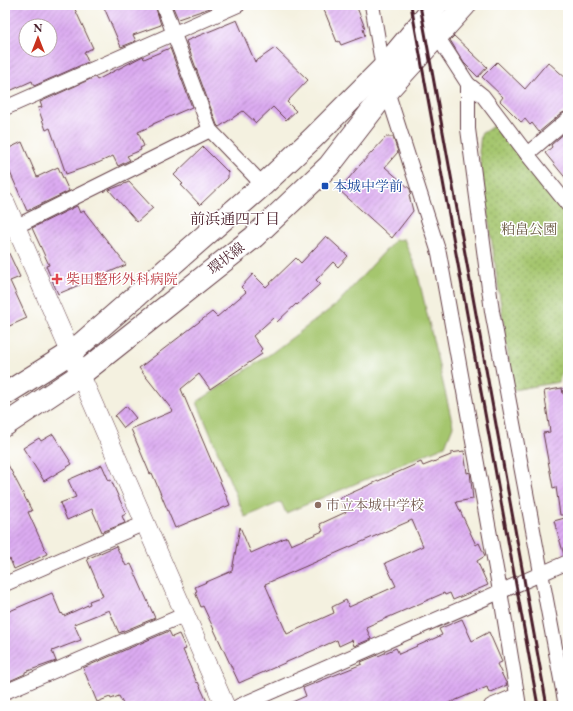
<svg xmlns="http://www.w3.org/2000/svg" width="573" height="711" font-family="'EB Garamond','Noto Serif JP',serif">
<defs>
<pattern id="park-dots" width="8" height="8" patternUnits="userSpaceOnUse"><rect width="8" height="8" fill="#a5c66e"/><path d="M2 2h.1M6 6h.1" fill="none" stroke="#88a05b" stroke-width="1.8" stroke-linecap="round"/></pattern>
<pattern id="building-hatch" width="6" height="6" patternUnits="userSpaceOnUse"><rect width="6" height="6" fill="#dcabf1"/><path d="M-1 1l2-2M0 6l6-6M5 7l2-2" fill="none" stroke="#b48bc3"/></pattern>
</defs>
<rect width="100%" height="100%" fill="#fff"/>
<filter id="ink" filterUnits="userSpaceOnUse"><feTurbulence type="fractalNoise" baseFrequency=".025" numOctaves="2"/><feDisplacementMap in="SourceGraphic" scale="8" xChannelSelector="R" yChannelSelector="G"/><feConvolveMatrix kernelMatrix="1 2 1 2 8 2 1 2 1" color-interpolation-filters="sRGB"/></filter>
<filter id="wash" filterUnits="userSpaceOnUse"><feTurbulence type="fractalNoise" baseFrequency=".012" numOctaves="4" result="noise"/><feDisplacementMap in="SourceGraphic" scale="16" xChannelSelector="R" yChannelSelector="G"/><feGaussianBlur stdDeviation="0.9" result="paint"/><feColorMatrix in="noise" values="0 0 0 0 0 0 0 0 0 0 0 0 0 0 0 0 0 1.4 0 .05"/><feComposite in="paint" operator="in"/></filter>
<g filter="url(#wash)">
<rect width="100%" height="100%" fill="#f4f1e0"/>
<polygon fill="#a5c66e" stroke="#78724c" points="404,239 417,271 453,426 445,446 286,513 281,502 245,517 197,402 269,355 337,304 395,240"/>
<polygon fill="url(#park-dots)" stroke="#78724c" points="495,125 568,215 568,348 559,382 513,390 479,152 481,134"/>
<g id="blocks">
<g fill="url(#building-hatch)" fill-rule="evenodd">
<path d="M5,5H73L93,48L84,52L88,62L34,86L32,81L5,93ZM26,26H50V50H26Z"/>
<polygon points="103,5 155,5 161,25 133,35 136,41 121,47"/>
<polygon points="172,5 213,5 213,7 178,19"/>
<polygon points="322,5 356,5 365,28 363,29 365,36 341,45 339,41 337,42"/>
<polygon points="237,20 255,62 275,48 308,80 287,102 296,111 286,120 273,107 256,123 243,111 219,127 217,125 186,41"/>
<polygon points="454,36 487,67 478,77 464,63 450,40"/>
<polygon points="170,48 192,107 153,124 153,125 138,132 144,146 140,148 141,150 127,156 130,160 118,166 113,156 98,163 66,174 50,128 46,130 38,108 42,107 40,102 95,77 97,80 143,56 144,59"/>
<polygon points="497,62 525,89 548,62 568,80 568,111 562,113 539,132 532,123 530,125 525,119 521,122 500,101 503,97 482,77"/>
<polygon points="568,130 568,181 545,153 552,147 551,145"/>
<polygon points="386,137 393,137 398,152 385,167 410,189 411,193 409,195 413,211 392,238 339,190 359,166"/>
<polygon points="22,142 37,177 58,167 69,191 27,211 5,161 5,150"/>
<polygon points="203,147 228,172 228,178 200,205 181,185 183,184 174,175"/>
<polygon points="129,182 153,208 137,222 109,190"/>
<polygon points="77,206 80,213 84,211 126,265 58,294 46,266 49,265 32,228"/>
<polygon points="326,236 348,256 338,267 333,262 316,280 320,284 297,305 296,304 277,322 273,318 253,336 262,349 260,351 262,354 210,389 199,374 181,389 230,505 175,528 152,473 150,474 131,429 173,411 139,368 212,312 217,317 246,292 241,287 253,274 266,287 296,258 301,263"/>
<polygon points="5,245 20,277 10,281 27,318 5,328"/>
<polygon points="562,388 563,394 568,394 568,515 560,515 556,487 553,488 543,433 550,432 544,391"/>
<polygon points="126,406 136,418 124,428 115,416"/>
<polygon points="53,434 72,464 44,481 23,448 39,438 41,441"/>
<path d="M464,451L467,473L470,472L473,499L456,502L476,545L479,543L485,556L477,561L488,585L453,600L450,593L445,595L444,593L366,627L371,639L354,646L352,640L339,646L337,640L239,683L203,606L201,607L195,592L197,591L195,587L232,571L240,527L251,553L287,537L291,545L323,531L320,524L346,512L340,498L421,462L423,466L451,455V453ZM412,520L423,546L385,563L396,586L349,607L346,600L332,607L334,613L287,634L265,584Z"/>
<polygon points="5,459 32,511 28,512 47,554 14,569 10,559 5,562"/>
<polygon points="102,465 109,481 111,480 126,514 122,516 125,523 102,532 92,509 67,520 60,503 76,497 68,480"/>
<polygon points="568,517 568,554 564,555 554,521"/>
<polygon points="116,546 126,566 131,564 155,618 119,633 109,610 74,624 81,640 52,651 56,661 25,672 25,674 5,683 5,613 52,593 61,614 62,613 64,616 90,604 89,601 103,596 87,559"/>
<polygon points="462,619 472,641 489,632 502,662 497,664 507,685 489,693 487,687 442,706 283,706 306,696 303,688 362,664 361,662 378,655 378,656 396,648 399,654 442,635 439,629"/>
<polygon points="169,631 172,637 179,634 186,649 183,650 197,683 198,682 209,706 124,706 119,696 111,699 110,697 97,702 83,668"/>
</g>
</g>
</g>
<g filter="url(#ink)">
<use href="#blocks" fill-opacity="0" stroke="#643e46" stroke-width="1"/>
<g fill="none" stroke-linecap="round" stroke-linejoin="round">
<g stroke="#643e46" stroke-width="16">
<g id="street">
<polyline points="163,5 210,130 263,185"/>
<polyline points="372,5 387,91 439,253 500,591 519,706"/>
<polyline points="437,36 468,84 483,96 527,154 568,205"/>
<polyline points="468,84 468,129 492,311 566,706"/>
<polyline points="5,108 238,5"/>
<polyline points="527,154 568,119"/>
<polyline points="5,232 210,130"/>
<polyline points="5,584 145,523"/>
<polyline points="5,692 186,614"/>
<polyline points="239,706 568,562"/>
<polyline points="491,706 517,695"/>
</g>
</g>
<g stroke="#643e46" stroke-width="20">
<polyline id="secondary" points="5,202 225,706"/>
</g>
<g stroke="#643e46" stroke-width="24">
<g id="primary">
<polyline points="5,394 72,352 263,185 313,138 383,68 436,5"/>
<polyline points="5,425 80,375 254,237 329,166 387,91 465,5"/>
</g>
</g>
<use href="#street" stroke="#fff" stroke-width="14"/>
<use href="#secondary" stroke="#fff" stroke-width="19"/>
<use href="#primary" stroke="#fff" stroke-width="22"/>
<g stroke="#4a1f2b" stroke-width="3">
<polyline points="411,5 538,706"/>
<polyline points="420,5 547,706"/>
</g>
</g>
</g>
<rect fill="#1a4fb4" stroke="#fff" stroke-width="1.5" x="321" y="182" width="8" height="8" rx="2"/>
<path fill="#e0444e" stroke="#fff" stroke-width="1.5" d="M55 273h4v4h4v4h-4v4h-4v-4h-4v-4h4z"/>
<circle fill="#8d6e63" stroke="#fff" stroke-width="1.5" cx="318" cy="505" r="4"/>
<g text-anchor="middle" stroke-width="3" stroke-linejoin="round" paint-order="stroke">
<g font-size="14" fill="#164399" stroke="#fff" text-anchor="start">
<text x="333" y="191">本城中学前</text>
</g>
<g font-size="14" fill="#6a5942" stroke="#fff">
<text x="529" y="234">粕畠公園</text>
</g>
<g font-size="14" fill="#4a1f2b" stroke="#fff">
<text transform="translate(226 258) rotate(-38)" y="5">環状線</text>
</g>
<g font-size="14" fill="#be3a42" stroke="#fff" text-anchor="start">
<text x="66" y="284">柴田整形外科病院</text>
</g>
<g font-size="14" fill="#785e54" stroke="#fff" text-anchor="start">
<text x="326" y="510">市立本城中学校</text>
</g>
<g font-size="15" fill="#4a1f2b" stroke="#fff">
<text x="235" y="224">前浜通四丁目</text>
</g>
</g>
<rect width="573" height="711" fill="none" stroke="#fff" stroke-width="20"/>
<g transform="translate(38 38)"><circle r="19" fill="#ffffff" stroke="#b7a5aa"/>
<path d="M0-3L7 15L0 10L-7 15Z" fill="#c8321e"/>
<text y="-6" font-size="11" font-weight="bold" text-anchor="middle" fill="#4a1f2b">N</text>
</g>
</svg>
